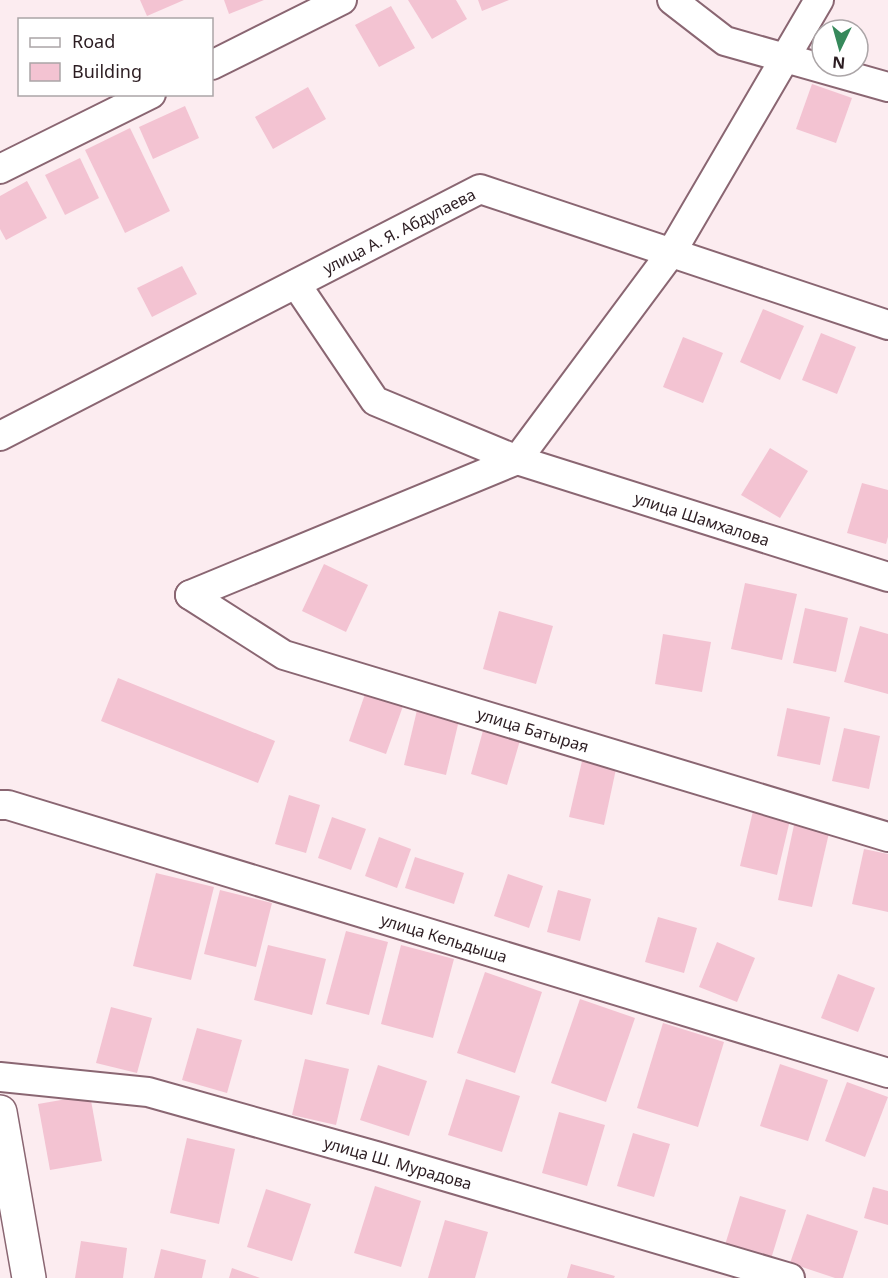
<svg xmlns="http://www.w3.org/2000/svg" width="888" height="1278" font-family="'Noto Sans',sans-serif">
<rect width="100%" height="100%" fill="#fcecf0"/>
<g fill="#f3c3d2">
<polygon points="140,0 184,0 147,16"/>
<polygon points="224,0 264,0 229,14"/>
<polygon points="408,0 456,0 467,19 432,39"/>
<polygon points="478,0 509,0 482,11"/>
<polygon points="391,6 415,48 379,67 355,25"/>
<polygon points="812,84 852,98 836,143 796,129"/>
<polygon points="308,87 326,119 273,149 255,117"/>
<polygon points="185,106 199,138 153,159 139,127"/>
<polygon points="130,128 170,211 125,233 85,150"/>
<polygon points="80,158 99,198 65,215 45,175"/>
<polygon points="27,181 47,218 6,240 0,229 0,196"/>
<polygon points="182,266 197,294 152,317 137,288"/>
<polygon points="763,309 804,326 780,380 740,362"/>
<polygon points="821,333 856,347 837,394 802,380"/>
<polygon points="683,337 723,353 703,403 663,387"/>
<polygon points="770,448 808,471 780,518 741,495"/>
<polygon points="862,483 888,490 888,537 886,544 847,533"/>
<polygon points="324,564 368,585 346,632 302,611"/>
<polygon points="745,583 797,594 782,660 731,649"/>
<polygon points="805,608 848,618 836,672 793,663"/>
<polygon points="499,611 553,626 536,684 483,669"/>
<polygon points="860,626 888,634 888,694 844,682"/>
<polygon points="663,634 711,642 702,692 655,684"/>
<polygon points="118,678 275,741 258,783 101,721"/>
<polygon points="365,694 403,706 386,754 349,741"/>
<polygon points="418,706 460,716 446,775 404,765"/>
<polygon points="787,708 830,717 820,765 777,756"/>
<polygon points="484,727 521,737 507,785 471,774"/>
<polygon points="844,728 880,736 869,789 832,781"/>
<polygon points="582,761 616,769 604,825 569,817"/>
<polygon points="289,795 320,805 306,853 275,844"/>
<polygon points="753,811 790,820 777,875 740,866"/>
<polygon points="332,817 366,829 351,870 318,858"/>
<polygon points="794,825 829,833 812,907 778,900"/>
<polygon points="379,837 411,849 397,888 365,876"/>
<polygon points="864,849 888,854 888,912 852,904"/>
<polygon points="415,857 464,873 454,904 405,888"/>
<polygon points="156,873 214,887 191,980 133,966"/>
<polygon points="508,874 543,886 529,928 494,916"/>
<polygon points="220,890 272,903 256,967 204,954"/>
<polygon points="558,890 591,899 580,941 547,932"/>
<polygon points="658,917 697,928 684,973 645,962"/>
<polygon points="346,931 388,942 369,1015 326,1004"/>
<polygon points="717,942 755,958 737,1002 699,987"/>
<polygon points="268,945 326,959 312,1015 254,1000"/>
<polygon points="401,945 454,959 433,1038 381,1024"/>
<polygon points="485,972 542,992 515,1073 457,1053"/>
<polygon points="838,974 875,988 858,1032 821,1018"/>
<polygon points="580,999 635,1018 606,1102 551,1083"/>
<polygon points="111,1007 152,1018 137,1073 96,1063"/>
<polygon points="663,1023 724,1042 698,1127 637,1108"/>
<polygon points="197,1028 242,1040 227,1093 182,1080"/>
<polygon points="305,1059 349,1069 336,1125 292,1115"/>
<polygon points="780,1064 828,1080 808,1141 760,1126"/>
<polygon points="378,1065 427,1081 409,1136 360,1120"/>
<polygon points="466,1079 520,1096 502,1152 448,1135"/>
<polygon points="847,1082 888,1097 865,1157 825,1141"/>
<polygon points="90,1095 102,1161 50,1170 38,1104"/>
<polygon points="559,1112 605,1125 587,1186 542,1173"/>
<polygon points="633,1133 670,1144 654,1197 617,1186"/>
<polygon points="187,1138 235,1149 219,1224 170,1213"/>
<polygon points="375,1186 421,1201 401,1267 354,1253"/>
<polygon points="873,1187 888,1191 888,1225 864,1218"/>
<polygon points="266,1189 311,1204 292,1261 247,1247"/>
<polygon points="740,1196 786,1210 771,1259 725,1245"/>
<polygon points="807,1214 858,1231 843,1278 835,1278 790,1263"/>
<polygon points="445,1220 488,1232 475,1278 428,1278"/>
<polygon points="81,1241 127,1248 123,1278 75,1278"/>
<polygon points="161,1249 206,1260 202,1278 154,1278"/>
<polygon points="571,1264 615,1276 614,1278 567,1278"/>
<polygon points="232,1268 260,1278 229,1278"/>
</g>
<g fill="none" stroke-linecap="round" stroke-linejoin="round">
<g stroke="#8a6672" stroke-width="32">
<g id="street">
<polyline points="672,0 725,41 888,87"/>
<polyline points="212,65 342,0"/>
<polyline points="0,169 151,94"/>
<polyline points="296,284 375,401 517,460 888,577"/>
<polyline points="0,436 480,189 888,325"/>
<polyline points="190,595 517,460 671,253 819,0"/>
<polyline points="190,595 284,655 888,837"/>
<polyline points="0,805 8,805 888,1073"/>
<polyline points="0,1077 148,1092 376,1156 790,1278"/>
</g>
</g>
<g stroke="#8a6672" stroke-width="36">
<polyline id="secondary" points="0,1112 29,1278"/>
</g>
<use href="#street" stroke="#fff" stroke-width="28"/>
<use href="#secondary" stroke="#fff" stroke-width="33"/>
</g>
<g text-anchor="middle" stroke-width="6" stroke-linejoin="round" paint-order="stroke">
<g font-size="16" fill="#2c1d22" stroke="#fff">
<text transform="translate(399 231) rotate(-27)" y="6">улица А. Я. Абдулаева</text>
<text transform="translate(702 519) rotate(18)" y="6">улица Шамхалова</text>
<text transform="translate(533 730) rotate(17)" y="6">улица Батырая</text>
<text transform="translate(444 938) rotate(17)" y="6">улица Кельдыша</text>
<text transform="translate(398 1163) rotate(16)" y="6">улица Ш. Мурадова</text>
</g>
</g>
<rect x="18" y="18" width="195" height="78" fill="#ffffff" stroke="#aba5a7" stroke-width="1.5"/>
<rect x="30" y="38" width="30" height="9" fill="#ffffff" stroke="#aba5a7" stroke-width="1.5"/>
<text x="72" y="48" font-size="18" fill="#2c1d22">Road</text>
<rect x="30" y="63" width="30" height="18" fill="#f3c3d2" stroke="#aba5a7" stroke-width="1.5"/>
<text x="72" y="78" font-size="18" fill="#2c1d22">Building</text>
<g transform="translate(840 48) rotate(185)"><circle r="28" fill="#ffffff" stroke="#aba5a7" stroke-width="1.5"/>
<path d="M0-4.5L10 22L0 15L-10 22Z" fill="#36895b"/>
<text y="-9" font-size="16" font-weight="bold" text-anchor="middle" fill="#2c1d22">N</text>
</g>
</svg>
